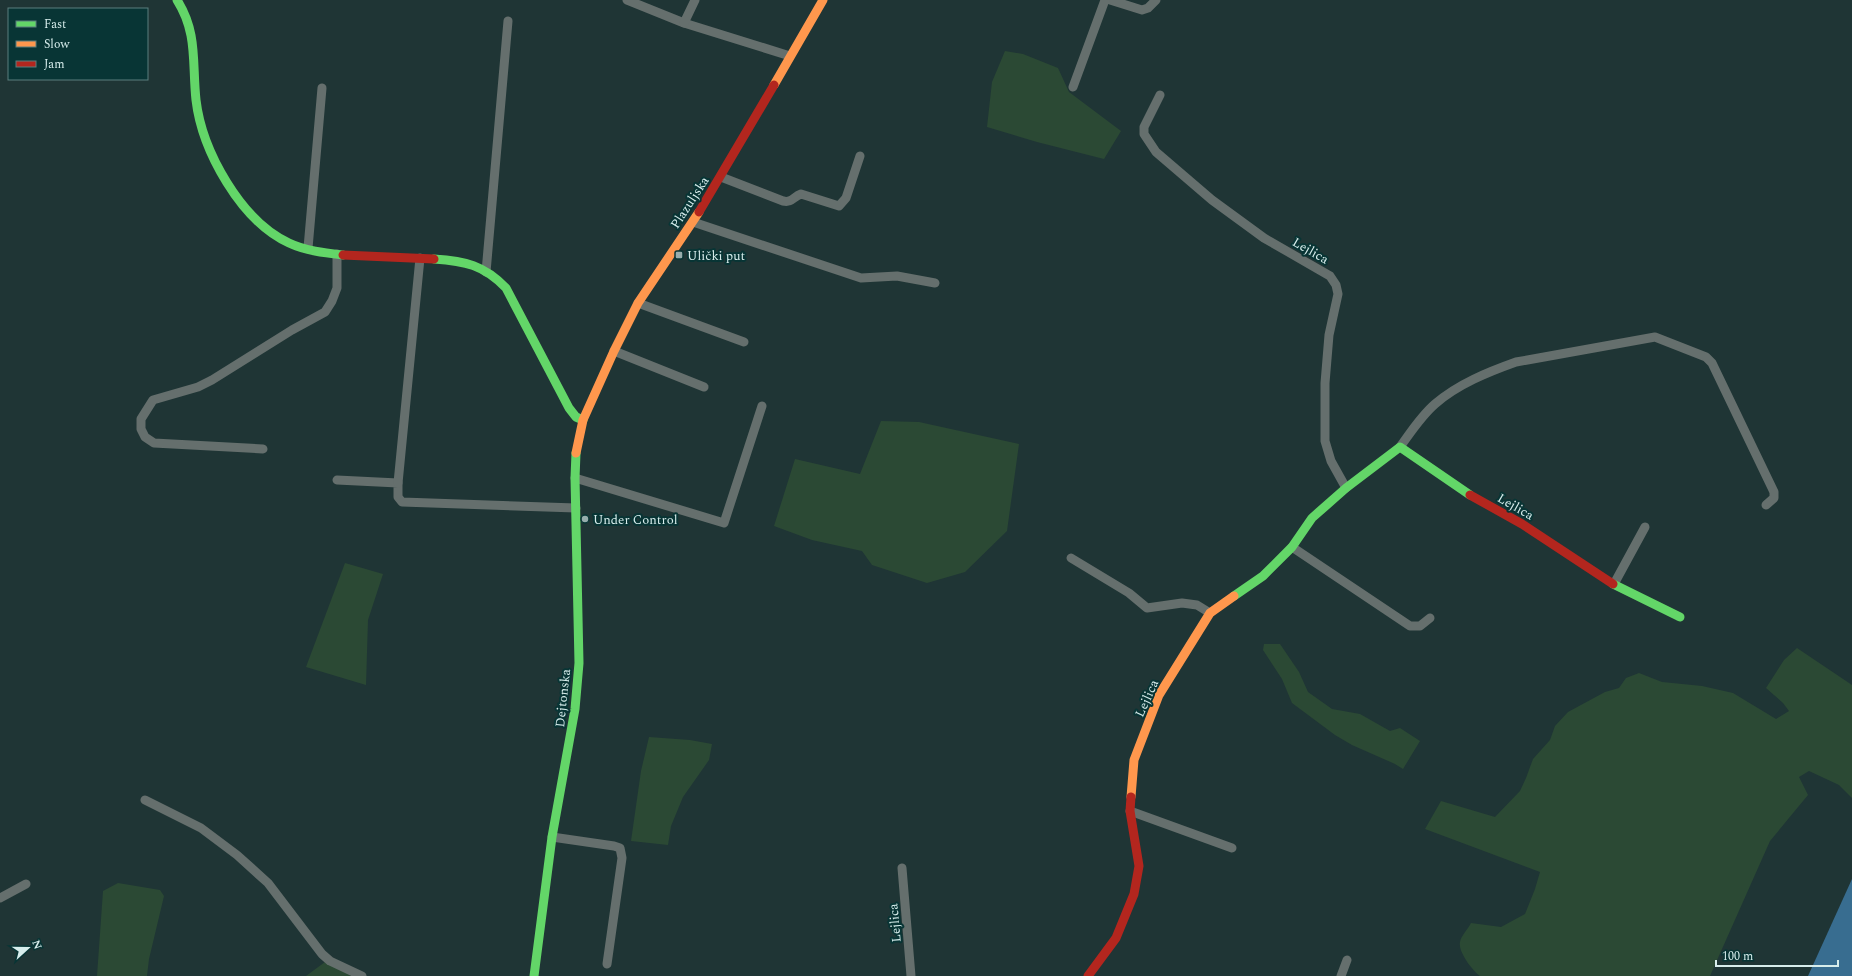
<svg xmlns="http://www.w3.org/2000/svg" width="1852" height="976" font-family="Spectral,serif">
<rect width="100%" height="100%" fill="#1f3535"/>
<g fill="#2b4934">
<polygon points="1005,51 1023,54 1058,68 1069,92 1121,131 1104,159 1037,142 987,127 992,82"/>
<polygon points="881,421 919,422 1019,444 1007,531 965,572 927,583 872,565 862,551 812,540 774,526 795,459 860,474"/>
<polygon points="345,563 383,574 368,620 366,685 306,667"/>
<polygon points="1264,644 1280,644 1299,672 1308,692 1332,709 1360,714 1390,731 1400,728 1420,741 1403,769 1395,764 1352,745 1335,735 1292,703 1282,679 1263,650"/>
<path d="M1797,648L1852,685V798L1839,785L1809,771L1799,777L1808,795L1770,841L1710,976H1480C1473,971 1458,952 1460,942C1461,936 1468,929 1471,923L1501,927L1525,914L1535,889L1540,872L1425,829L1441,801L1495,817L1520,791L1526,778L1533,759L1550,740L1555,726L1568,712L1605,692L1619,688L1626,678L1639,673L1662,682L1702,686L1733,693L1776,719L1789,711L1783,703L1766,688L1784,660Z"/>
<polygon points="649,737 690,740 712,744 709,760 683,797 671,826 668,845 631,841 641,771"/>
<polygon points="118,883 160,890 164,896 149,959 147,976 97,976 103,891"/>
<polygon points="325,962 353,976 306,976"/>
</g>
<polygon fill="#386d90" points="1852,879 1852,976 1808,976"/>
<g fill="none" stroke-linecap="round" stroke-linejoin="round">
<g stroke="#656f6d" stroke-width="9">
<polyline points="627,0 684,23 790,56"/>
<polyline points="1110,0 1142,10 1148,8 1156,0"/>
<polyline points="684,23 695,0"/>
<polyline points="1073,87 1105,0"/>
<polyline points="1160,95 1144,127 1144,134 1156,152 1212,200 1264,238 1330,276 1336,285 1338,294 1329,335 1325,383 1325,441 1331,461 1346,488"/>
<path d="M721,177L783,201C792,203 793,197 801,194L839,206L846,198L860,156"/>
<polyline points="693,222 861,278 897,276 935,283"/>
<polyline points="308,248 322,88"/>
<polyline points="486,272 508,21"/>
<polyline points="638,303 744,342"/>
<polyline points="614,351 704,387"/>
<path d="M1400,447C1411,432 1421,416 1435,404C1458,384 1488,372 1516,362L1655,337L1706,357L1712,363L1774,492V498L1766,505"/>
<polyline points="263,449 154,443 145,437 141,429 141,419 153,400 198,387 212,380 292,330 325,312 332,301 337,288 337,254"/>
<polyline points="575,478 724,523 762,406"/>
<polyline points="337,480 398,483 398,497 402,502 576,508"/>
<polyline points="398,483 420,258"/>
<polyline points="1292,547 1410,626 1420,626 1430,618"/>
<polyline points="1071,558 1129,593 1147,608 1182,603 1197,605 1210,613"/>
<polyline points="1614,584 1645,527"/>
<polyline points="145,800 201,828 237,855 268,883 322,954 330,961 362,976"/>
<polyline points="1130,811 1232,848"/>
<polyline points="552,837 614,846 620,848 622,858 607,964"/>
<polyline points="902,868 911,976"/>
<polyline points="0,898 26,884"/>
<polyline points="1341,976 1347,960"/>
</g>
<g stroke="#63d668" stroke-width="9">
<path d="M177,0C198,33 192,63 196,100C202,151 241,221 289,243C306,251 325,253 343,255"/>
<path d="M434,259C465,261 484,265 506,288L569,408L576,417L583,420"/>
<polyline points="1613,584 1680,617"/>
<polyline points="1234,596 1263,576 1292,547 1312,518 1346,488 1400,447 1470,495"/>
<polyline points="534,976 552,837 575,709 579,663 575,478 576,453"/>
</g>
<g stroke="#ff974d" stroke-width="9">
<polyline points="774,85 823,0"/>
<polyline points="576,453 583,420 614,351 638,303 699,212"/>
<polyline points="1131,797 1134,760 1159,695 1210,613 1234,596"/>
</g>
<g stroke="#b3261e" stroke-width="9">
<polyline points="699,212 774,85"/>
<polyline points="343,255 434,259"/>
<polyline points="1470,495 1522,524 1613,584"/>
<polyline points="1088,976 1116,938 1134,894 1139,866 1130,811 1131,797"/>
</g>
</g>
<g fill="#97adac" stroke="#083535" stroke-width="1.5">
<rect x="675" y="251" width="8" height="8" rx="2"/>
<circle cx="585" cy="519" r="4"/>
</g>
<g text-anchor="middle" stroke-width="4" stroke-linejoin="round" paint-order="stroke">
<g font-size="13" fill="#d7edec" stroke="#083535">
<text transform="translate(689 202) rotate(-57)" y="5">Plazuljska</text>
<text transform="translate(1311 250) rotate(30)" y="5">Lejlica</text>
<text transform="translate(1516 506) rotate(30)" y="5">Lejlica</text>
<text transform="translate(562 698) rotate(-84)" y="5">Dejtonska</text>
<text transform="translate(1146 698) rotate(-66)" y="5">Lejlica</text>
<text transform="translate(894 923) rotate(-95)" y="5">Lejlica</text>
</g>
<g font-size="13" fill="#d7edec" stroke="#083535" text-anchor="start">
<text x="687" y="260">Ulički put</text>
<text x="593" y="524">Under Control</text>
</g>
</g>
<rect x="8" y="8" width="140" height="72" fill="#083535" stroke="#5b7f7e"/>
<rect x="16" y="21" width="20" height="6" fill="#63d668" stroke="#5b7f7e"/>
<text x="44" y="28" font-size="12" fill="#d7edec">Fast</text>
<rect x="16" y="41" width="20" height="6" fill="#ff974d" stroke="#5b7f7e"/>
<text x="44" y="48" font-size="12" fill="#d7edec">Slow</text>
<rect x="16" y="61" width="20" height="6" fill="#b3261e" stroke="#5b7f7e"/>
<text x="44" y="68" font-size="12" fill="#d7edec">Jam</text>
<g transform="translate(28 948) rotate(69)" stroke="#083535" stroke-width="3" paint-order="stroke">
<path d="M0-3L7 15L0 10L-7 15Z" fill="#d7edec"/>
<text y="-6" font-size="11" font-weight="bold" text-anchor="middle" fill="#d7edec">N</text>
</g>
<path d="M1716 960v6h122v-6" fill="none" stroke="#d7edec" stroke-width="2"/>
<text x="1722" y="960" font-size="12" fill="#d7edec" stroke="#083535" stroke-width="3" paint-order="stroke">100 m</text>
</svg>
